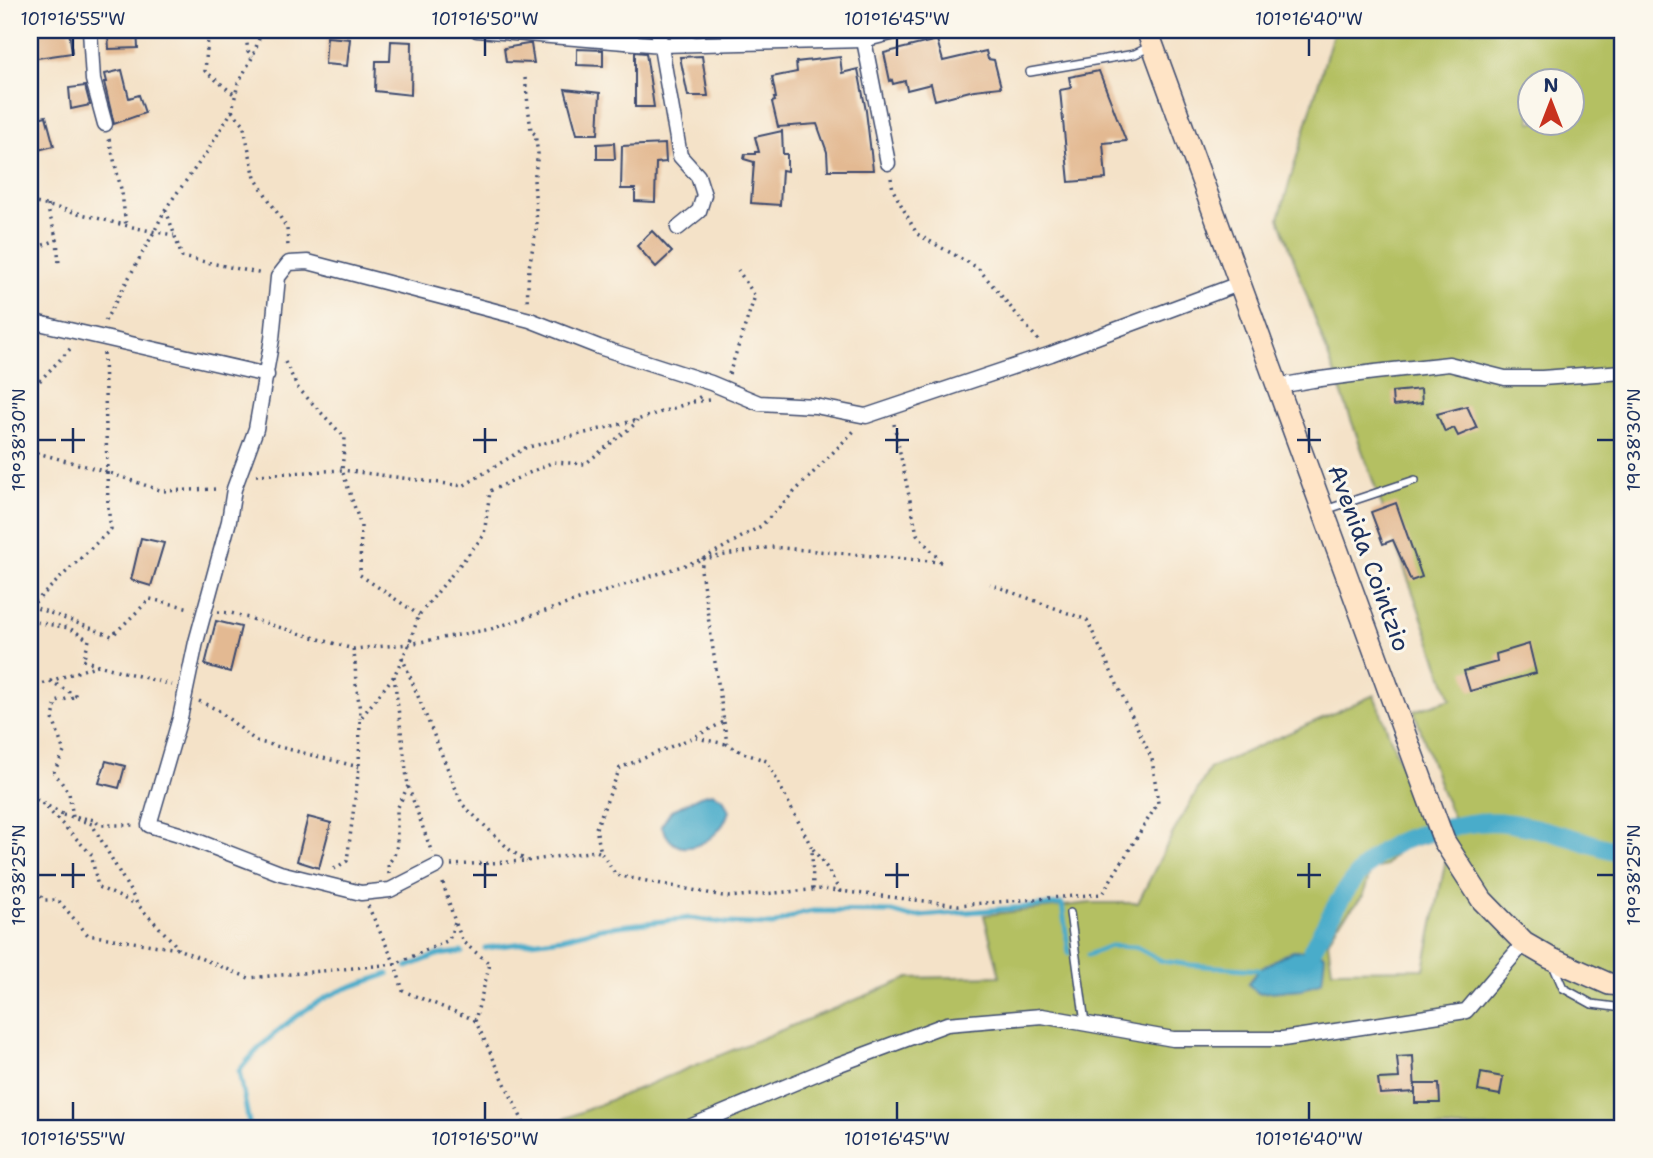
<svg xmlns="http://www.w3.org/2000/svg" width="1653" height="1158" font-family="'Shantell Sans',sans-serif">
<rect width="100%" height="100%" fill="#fbf7ec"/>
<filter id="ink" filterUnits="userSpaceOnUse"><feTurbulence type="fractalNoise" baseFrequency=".0143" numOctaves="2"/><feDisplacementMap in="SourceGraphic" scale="14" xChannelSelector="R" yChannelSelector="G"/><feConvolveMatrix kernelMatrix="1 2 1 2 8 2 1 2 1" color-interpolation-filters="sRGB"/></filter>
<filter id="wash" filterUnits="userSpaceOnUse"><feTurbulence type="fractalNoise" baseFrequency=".00686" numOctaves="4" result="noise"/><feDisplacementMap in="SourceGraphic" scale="28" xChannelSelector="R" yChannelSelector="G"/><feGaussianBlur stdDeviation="1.57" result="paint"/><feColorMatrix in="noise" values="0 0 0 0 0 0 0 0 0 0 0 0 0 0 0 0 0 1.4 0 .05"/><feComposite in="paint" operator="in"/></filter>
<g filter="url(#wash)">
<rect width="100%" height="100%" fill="#f4e2c8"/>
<path fill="#b4c062" stroke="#687860" stroke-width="2" fill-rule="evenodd" d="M1334,30H1623V1128H542L909,978L1000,976L984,915L1091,903H1138L1173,833L1210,768L1374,695L1430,841L1398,850L1385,866L1371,870L1363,896L1337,925L1328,942L1332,970L1424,969L1454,819L1443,795L1414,711L1451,699L1279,218ZM1530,80H1572V122H1530Z"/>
<g fill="#4aacca" stroke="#326e94" stroke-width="2">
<path d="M712,793L723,798L729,811C727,816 725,823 721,827C711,841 686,856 671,841C667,837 664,830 661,826L671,811L700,796Z"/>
<polygon points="1312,950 1325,955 1322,981 1302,989 1258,993 1248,984 1259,970 1282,956 1293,951"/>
</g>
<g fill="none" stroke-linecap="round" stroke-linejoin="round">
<g stroke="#4aacca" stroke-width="5">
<polyline points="485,948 562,938 602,928 690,918 726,923 773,925 799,914 813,911 892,912 909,917 1062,904 1069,953"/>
<polyline points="1088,955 1110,946 1136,947 1162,961 1191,965 1259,970"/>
<polyline points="407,967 437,955 462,952"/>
<path d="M250,1128L239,1071C263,1040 305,1005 342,990C357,984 373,980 388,974"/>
</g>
<path stroke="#4aacca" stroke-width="19" d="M1312,950C1331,913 1355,866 1393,845C1406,837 1424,834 1439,830C1461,824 1485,819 1508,823C1547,828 1585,843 1623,853"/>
</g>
<g id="blocks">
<g fill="#e3b992">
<polygon points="30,30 69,30 72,53 30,59"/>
<polygon points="115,30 137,30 138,48 109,49 108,33 116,32"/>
<polygon points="327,37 350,39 347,66 325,64"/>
<polygon points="937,40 943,61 986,51 988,59 994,60 1001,87 974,90 935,100 931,84 907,90 905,81 893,84 892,80 890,81 884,53"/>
<polygon points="391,41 412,42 411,95 375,91 376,61 390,61"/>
<polygon points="528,44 531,44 534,63 506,62 504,48"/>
<polygon points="577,49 603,50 603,66 577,65"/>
<polygon points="635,52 646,53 654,107 635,107"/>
<polygon points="702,56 708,96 688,96 680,57"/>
<polygon points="840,57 842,73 858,69 866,111 873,170 828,170 827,152 817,124 778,127 772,102 775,101 774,98 776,98 772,77 797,72 796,62"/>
<polygon points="122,70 129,98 139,95 145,113 114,124 104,82 107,82 105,74"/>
<polygon points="1099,71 1126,141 1103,143 1106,179 1069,182 1060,90 1071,88 1069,77"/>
<polygon points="85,86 90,105 71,109 69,88"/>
<polygon points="565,89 600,93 598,134 577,134"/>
<polygon points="46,116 54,146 30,152 30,120"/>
<polygon points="782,131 783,154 787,154 787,171 782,170 780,205 751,203 754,162 744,159 745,154 755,154 755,152 759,152 755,137"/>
<polygon points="614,143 615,159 597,159 597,144"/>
<polygon points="665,144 666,162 656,163 655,202 635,201 635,189 621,189 622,146"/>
<polygon points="652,231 672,252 656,267 637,246"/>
<polygon points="1421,389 1422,403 1393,406 1392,392"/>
<polygon points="1467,406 1477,428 1458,436 1454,428 1445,432 1437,414"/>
<polygon points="1396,503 1422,577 1411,581 1393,540 1383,544 1371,512"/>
<polygon points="141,538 164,543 151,586 131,580"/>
<polygon points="216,621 241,627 230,672 205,665"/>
<polygon points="1529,644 1536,673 1470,691 1464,671 1497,662 1496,654"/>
<polygon points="106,761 125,766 119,788 99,783"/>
<polygon points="308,817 331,823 319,868 297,861"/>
<polygon points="1413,1056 1415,1092 1380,1094 1378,1079 1399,1078 1397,1057"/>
<polygon points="1481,1073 1503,1077 1500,1095 1478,1091"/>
<polygon points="1415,1084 1439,1084 1440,1103 1415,1103"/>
</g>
</g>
</g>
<g filter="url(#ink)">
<use href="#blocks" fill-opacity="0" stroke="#3c4a6e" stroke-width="2"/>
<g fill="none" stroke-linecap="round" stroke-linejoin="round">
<g stroke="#3c4a6e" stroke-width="10">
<g id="lane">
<polyline points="1030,72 1135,54 1149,47"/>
<polyline points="1325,510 1415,480"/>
<polyline points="1070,913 1085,1023"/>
<polyline points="1553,965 1563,988 1592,1004 1623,1008"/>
</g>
</g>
<g stroke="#3c4a6e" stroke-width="17">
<g id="street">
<polyline points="90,30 93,80 105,124"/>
<polyline points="477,30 662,45 863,40 903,30"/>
<polyline points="658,30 680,156 698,176 704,195 699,211 678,228"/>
<polyline points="862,30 888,163"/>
<polyline points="30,321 267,375"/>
<polyline points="1279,386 1313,380 1375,372 1449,364 1505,378 1542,378 1623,372"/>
<polyline points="437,866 390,890 361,893 280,873 179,834 149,825 180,718 196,642 229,521 234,489 256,429 272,339 278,277 289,263 308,262 530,320 599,347 711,383 759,403 815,406 866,416 1051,354 1241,283"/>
<polyline points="687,1128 837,1065 947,1024 1042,1016 1173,1039 1283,1039 1466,1011 1524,943"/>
</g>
</g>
<g stroke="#3c4a6e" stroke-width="24">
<polyline id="secondary" points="1147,30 1444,841 1482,900 1524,943 1550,958 1609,984 1623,985"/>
</g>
<g stroke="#3c4a6e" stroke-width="3.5" stroke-dasharray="2 5" stroke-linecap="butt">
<polyline points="202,30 208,38 205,71 235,95"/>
<polyline points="245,30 248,51 253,56"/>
<polyline points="525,78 531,131 535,134 538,154 534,180 537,225 529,267 527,303"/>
<polyline points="232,111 243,123 255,178 287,228 288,248"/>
<polyline points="109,139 122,193 126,226"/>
<polyline points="891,178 893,190 917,234 978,268 1039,341"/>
<path d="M30,202C78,211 125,228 174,235"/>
<polyline points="48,205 49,213 57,240"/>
<polyline points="166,210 182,257 263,274"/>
<polyline points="30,211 35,203"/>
<polyline points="30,250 57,240 59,264"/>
<polyline points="105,321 154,232 166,208 207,152 232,111 238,83 253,56 262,30"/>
<polyline points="104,353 108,507 111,529 31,606 112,636 150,599 190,608"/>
<polyline points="285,362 298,388 345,438 342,470 361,526 360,575 419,615"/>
<polyline points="729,374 755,296 738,270"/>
<polyline points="30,391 72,347"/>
<polyline points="693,402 709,400"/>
<polyline points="894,424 917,534 941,562"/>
<polyline points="30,451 107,472 162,491 217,489"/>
<polyline points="256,475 342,470 463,486 525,448 637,420 692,402 701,396"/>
<polyline points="941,562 771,547 703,559 701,570 724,722 694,737 620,768 596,828 601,853 616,875 728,897 822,889 958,905 1102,894 1158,803 1152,759 1087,620 990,584"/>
<polyline points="218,612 231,613 353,649 409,644 491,629 703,559 761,526 854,431"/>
<polyline points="30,621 69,628 89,640 83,660 98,665"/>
<path d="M353,649C356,661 355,672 356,684C358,696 360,707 360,719"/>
<polyline points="402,657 462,804 510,850 527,861"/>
<polyline points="394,676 408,786 432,853"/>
<polyline points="50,681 77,696 56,702 53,719 64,752 54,772 69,793 73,817"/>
<polyline points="30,688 98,665 172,685"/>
<polyline points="199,701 218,710 256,741 359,767"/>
<polyline points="724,722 727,744 743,753 767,761 812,848 813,890"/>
<polyline points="696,738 726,744"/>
<polyline points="30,796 66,816"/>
<polyline points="42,803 91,854 98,887 136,904"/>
<polyline points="63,815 92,824 138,905 173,942 178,949"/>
<polyline points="77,817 95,820 99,825 133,825"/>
<polyline points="813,849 827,868 840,892"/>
<polyline points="451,865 527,861 596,851 601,853"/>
<polyline points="334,869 347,861 359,767 360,719 394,676 409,644 419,615 484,535 490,491 553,462 585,464 635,424 637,420"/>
<polyline points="389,874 388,864 394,856 397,845 397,809 408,786"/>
<polyline points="30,878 43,900 58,900 88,935 178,949 249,978 395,964 449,940 455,922 442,880"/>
<polyline points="368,906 395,964 403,991 475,1020"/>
<polyline points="456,924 463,942 490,964 475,1020 526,1128"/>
</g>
<use href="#lane" stroke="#fff" stroke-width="7"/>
<use href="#street" stroke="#fff" stroke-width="14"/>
<use href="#secondary" stroke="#ffe4c6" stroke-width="21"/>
</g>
</g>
<path fill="none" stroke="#1b2f5e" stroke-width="2.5" d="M73,38V56M485,38V56M897,38V56M1309,38V56M73,428V453M485,428V453M897,428V453M1309,428V453M38,440H56M61,440H85M473,440H497M885,440H909M1297,440H1321M1597,440H1614M73,863V888M485,863V888M897,863V888M1309,863V888M38,875H56M61,875H85M473,875H497M885,875H909M1297,875H1321M1597,875H1614M73,1102V1120M485,1102V1120M897,1102V1120M1309,1102V1120"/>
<g text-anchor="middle" stroke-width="6" stroke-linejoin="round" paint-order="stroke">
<g font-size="24" fill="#1b2f5e" stroke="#fbf7ec">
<text transform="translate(1369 558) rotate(70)" y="8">Avenida Cointzio</text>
</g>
</g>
<rect width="1653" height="1158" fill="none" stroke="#fbf7ec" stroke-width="77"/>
<g transform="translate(1551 102)"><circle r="33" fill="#fbf7ec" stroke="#a1a7b3" stroke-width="2"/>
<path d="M0-5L12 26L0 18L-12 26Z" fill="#c8321e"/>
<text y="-10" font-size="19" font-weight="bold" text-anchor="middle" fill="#1b2f5e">N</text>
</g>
<rect x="38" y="38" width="1576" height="1082" fill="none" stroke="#1b2f5e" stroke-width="2.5"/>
<g font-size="18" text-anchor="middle" fill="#1b2f5e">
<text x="73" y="25">101°16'55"W</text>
<text x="485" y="25">101°16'50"W</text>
<text x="897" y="25">101°16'45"W</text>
<text x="1309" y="25">101°16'40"W</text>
<text transform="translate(19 440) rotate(-90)" y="6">19°38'30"N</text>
<text transform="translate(1634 440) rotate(-90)" y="6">19°38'30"N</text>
<text transform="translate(19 875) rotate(-90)" y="6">19°38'25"N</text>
<text transform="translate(1634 875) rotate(-90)" y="6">19°38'25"N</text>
<text x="73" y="1145">101°16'55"W</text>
<text x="485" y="1145">101°16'50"W</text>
<text x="897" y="1145">101°16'45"W</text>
<text x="1309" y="1145">101°16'40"W</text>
</g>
</svg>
